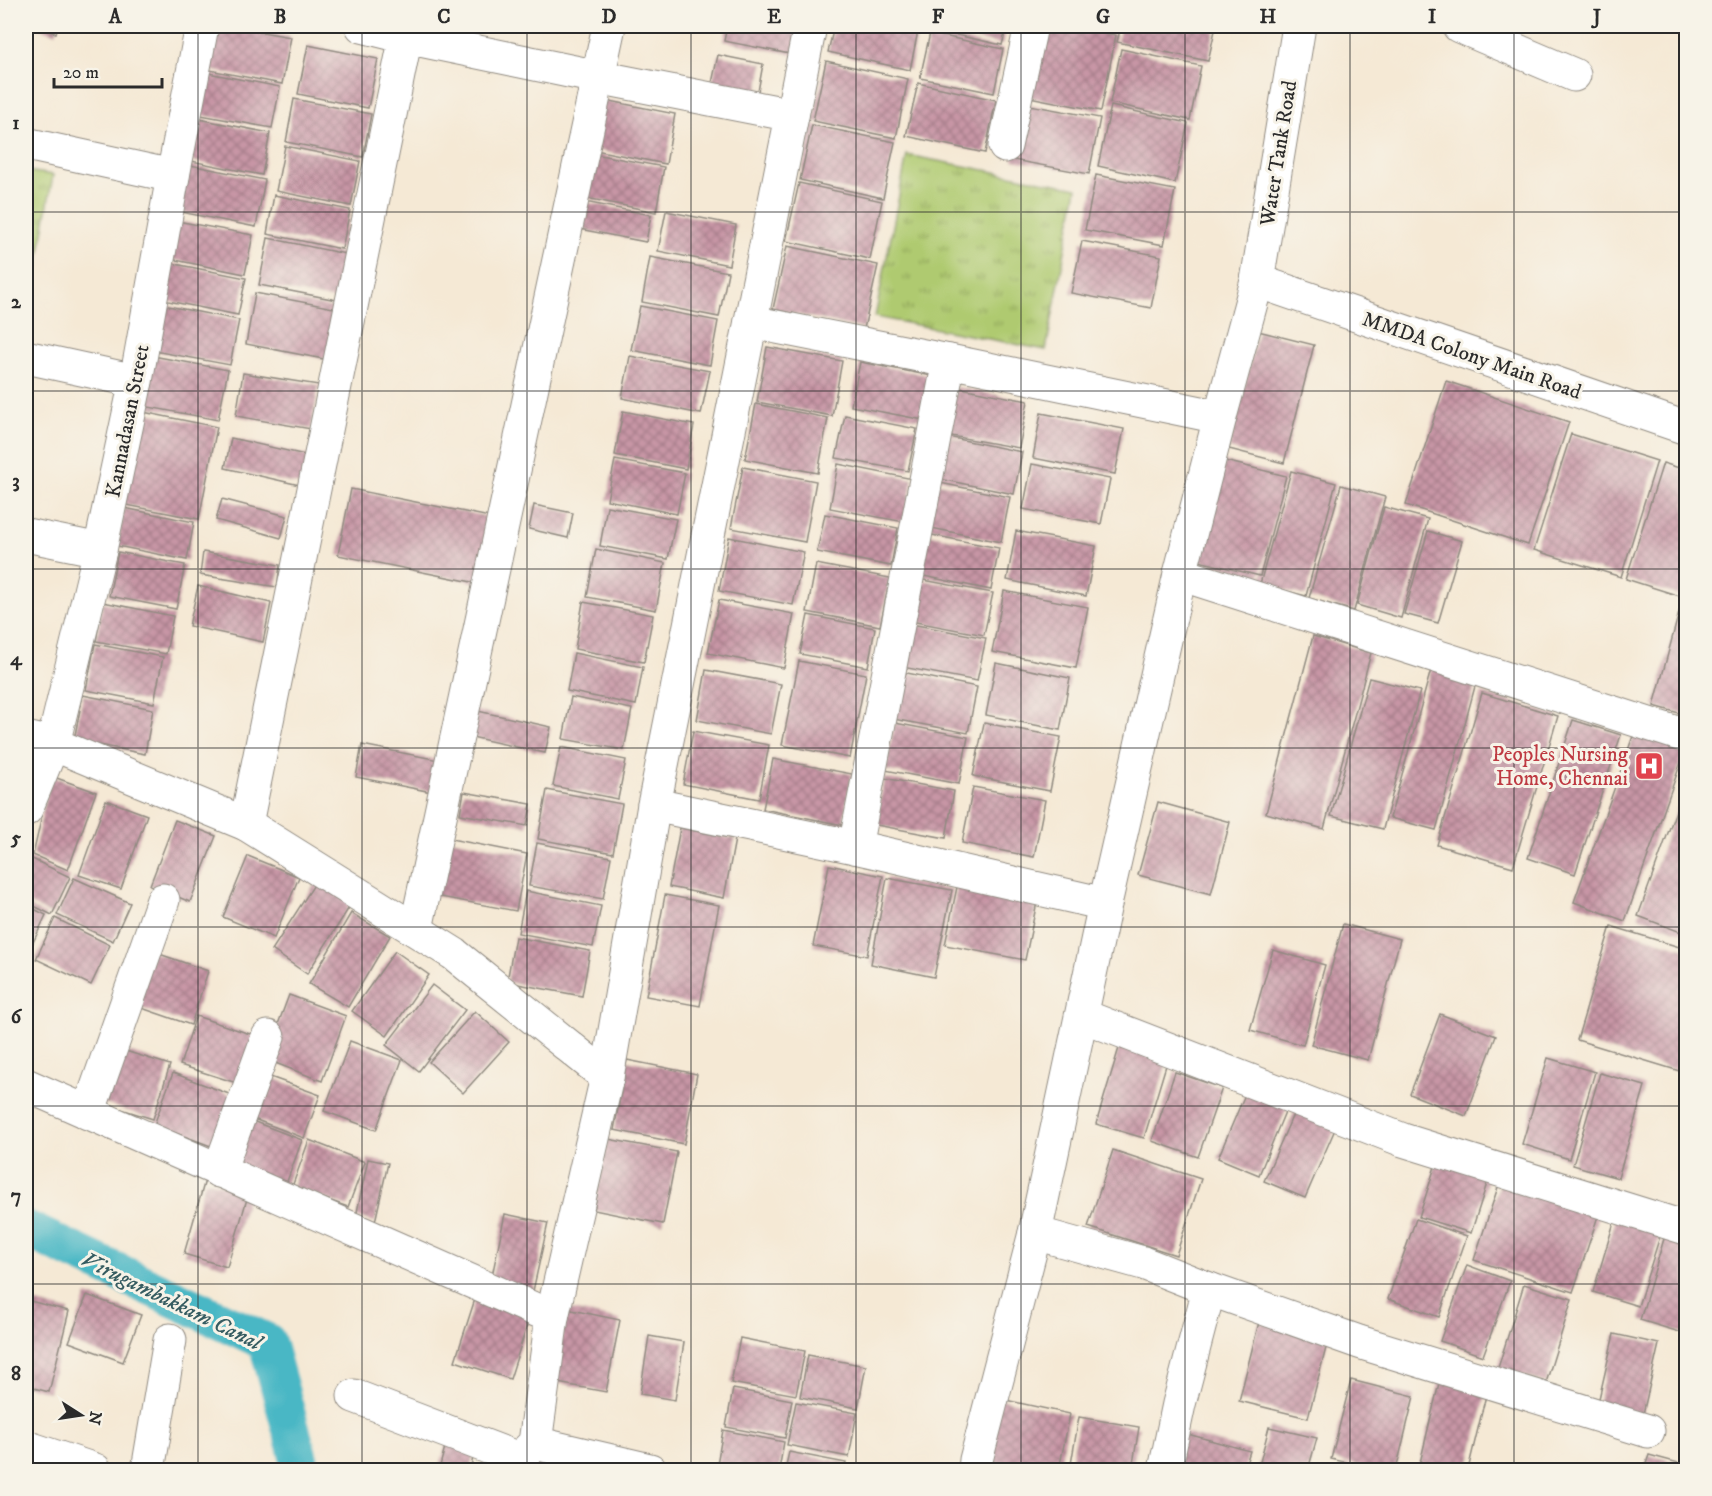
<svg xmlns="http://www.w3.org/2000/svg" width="1712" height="1496" font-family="'IM FELL DW Pica',serif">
<defs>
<pattern id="park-tufts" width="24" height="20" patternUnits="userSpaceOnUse" patternTransform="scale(1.5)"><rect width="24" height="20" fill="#afca6f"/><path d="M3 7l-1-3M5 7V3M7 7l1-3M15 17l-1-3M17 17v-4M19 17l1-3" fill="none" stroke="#8fa45b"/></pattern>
<pattern id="building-cross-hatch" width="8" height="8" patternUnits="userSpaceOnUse" patternTransform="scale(1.5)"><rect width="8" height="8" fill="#c896a6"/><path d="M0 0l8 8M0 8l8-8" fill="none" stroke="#a37b87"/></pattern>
</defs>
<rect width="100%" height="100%" fill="#f7f3e8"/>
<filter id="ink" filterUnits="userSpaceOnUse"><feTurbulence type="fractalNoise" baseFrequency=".0167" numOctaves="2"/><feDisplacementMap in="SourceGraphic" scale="12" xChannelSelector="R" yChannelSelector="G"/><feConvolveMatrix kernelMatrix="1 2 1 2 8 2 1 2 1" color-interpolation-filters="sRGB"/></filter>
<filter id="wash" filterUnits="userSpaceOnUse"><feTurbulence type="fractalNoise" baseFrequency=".008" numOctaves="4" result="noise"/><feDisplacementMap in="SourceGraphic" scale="24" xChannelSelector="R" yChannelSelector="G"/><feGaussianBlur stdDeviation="1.35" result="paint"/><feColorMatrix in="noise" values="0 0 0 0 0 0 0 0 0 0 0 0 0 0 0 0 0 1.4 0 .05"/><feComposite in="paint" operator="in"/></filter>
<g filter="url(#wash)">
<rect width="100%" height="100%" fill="#f5e9d5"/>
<g fill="url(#park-tufts)" stroke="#6d7a4d" stroke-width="1.5">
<polygon points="907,155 1077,188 1046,350 875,317"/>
<polygon points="26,171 53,175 27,326 26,325"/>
</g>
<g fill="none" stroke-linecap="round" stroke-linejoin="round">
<polyline stroke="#4ab7c5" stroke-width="38" points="26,1229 267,1342 302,1470"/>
</g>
<g id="blocks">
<g fill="url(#building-cross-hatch)">
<polygon points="29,26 58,26 56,33"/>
<polygon points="212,26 228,26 291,37 282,84 204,69"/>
<polygon points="727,26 800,26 795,55 724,41"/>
<polygon points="834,26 919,26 910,70 828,52"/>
<polygon points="930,26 1007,26 1002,45 929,29"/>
<polygon points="1038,26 1069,26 1116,35 1101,111 1024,96"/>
<polygon points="1096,26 1118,26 1117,31"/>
<polygon points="1121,26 1216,26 1208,61 1117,42"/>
<polygon points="930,33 1003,49 994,93 920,78"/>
<polygon points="308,45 378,59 368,108 298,94"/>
<polygon points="1121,49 1201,66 1190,120 1110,103"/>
<polygon points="718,55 763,64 757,97 711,88"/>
<polygon points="826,61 908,79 896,138 813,121"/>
<polygon points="203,72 280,87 272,128 195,114"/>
<polygon points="918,83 996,100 985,153 906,136"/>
<polygon points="294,99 371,114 363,157 286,142"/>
<polygon points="600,99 675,114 666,164 590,149"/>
<polygon points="1024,104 1100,118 1089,174 1013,160"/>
<polygon points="1111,106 1188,123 1175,183 1098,166"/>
<polygon points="194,118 270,133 262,175 186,160"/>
<polygon points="812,125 895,142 883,198 800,180"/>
<polygon points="285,146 360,161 351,206 276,191"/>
<polygon points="589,153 664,167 656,212 581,197"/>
<polygon points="185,164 265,180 256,227 176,211"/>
<polygon points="1096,175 1175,190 1164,245 1085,230"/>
<polygon points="799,183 882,201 870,259 786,241"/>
<polygon points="274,195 350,210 342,249 267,234"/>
<polygon points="585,202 651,215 646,242 579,229"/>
<polygon points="666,211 736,225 729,265 658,251"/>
<polygon points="177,221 253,235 245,274 170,259"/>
<polygon points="268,238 346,254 337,300 259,285"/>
<polygon points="1082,241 1161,256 1151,308 1071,293"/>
<polygon points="787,246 878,265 864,329 773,309"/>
<polygon points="650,257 728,272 719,317 642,302"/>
<polygon points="170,263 246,278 238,315 163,300"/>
<polygon points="255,293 339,309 329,360 246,344"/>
<polygon points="163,305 239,320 230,365 154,351"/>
<polygon points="640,306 718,321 710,365 631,350"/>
<polygon points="1258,331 1314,345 1284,463 1229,449"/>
<polygon points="767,347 842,361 832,416 757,402"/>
<polygon points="153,356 228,370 218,420 143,406"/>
<polygon points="630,356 710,371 701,414 622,398"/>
<polygon points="860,362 932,376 924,420 851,406"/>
<polygon points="243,373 319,385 311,429 236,416"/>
<polygon points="1446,381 1569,422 1528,545 1406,505"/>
<polygon points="956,387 1028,401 1019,448 946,435"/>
<polygon points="756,404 828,418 818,473 745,459"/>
<polygon points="138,411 217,427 199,519 121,504"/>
<polygon points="623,411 694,425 686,469 615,455"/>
<polygon points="1041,413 1124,429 1115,474 1033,458"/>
<polygon points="845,415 917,429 908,471 836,458"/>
<polygon points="1571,434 1657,461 1621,577 1534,550"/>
<polygon points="943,436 1022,452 1014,494 935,478"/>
<polygon points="231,438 310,456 304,486 225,468"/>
<polygon points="615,460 685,473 677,514 607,500"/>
<polygon points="1225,461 1286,476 1260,576 1199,561"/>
<polygon points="1663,463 1686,470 1686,598 1626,579"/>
<polygon points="838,464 913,479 904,522 830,508"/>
<polygon points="1032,464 1110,479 1101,524 1023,509"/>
<polygon points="743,467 816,481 805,542 731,528"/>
<polygon points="1291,471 1336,483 1306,596 1260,584"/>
<polygon points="935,482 1010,497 1001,542 926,527"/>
<polygon points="1341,485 1385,497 1354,611 1309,598"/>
<polygon points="351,489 495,518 482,584 338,555"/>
<polygon points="222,499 287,516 281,538 216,520"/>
<polygon points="534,505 573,513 568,538 529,529"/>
<polygon points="607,506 676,519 668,559 600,546"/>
<polygon points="1384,507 1428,519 1401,618 1357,605"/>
<polygon points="124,508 194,522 187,560 117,546"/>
<polygon points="825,514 898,528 891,566 817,552"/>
<polygon points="1016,531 1096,546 1086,596 1007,580"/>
<polygon points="1428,531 1462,541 1438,623 1404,614"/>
<polygon points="927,534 999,548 991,590 919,575"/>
<polygon points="729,537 804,552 793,605 719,591"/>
<polygon points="596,549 665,563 656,610 587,597"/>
<polygon points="118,552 185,565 176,609 109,596"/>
<polygon points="203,552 280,565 277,587 200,575"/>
<polygon points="816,564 890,578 880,626 807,612"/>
<polygon points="918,579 993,593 984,635 910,621"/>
<polygon points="198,586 271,603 263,642 189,626"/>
<polygon points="1004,591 1088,607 1076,668 992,652"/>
<polygon points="719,600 794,614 784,668 708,653"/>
<polygon points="103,602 173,616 166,654 96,641"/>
<polygon points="583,602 653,615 644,662 575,649"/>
<polygon points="1681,605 1686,607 1686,715 1654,706"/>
<polygon points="808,615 875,628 868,667 800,654"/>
<polygon points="911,624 986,638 977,681 902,667"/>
<polygon points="1313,636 1371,653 1324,829 1266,813"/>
<polygon points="95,644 163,657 154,703 86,690"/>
<polygon points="574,653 643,667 636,705 567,691"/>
<polygon points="799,661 866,674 850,758 782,745"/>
<polygon points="996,663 1070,678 1060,730 986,715"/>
<polygon points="1432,666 1477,679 1436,830 1390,818"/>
<polygon points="706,670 781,684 771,734 697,720"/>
<polygon points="902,672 977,687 968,733 893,719"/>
<polygon points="1369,678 1420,691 1383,829 1331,816"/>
<polygon points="1482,693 1558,716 1513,867 1437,845"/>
<polygon points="83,695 153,709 145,754 74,740"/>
<polygon points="571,697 632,709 624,750 563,739"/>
<polygon points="473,710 551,727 545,753 467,736"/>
<polygon points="1573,720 1621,735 1575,874 1528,858"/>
<polygon points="1638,722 1686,748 1625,921 1574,902"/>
<polygon points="895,723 968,737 959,784 885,770"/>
<polygon points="984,723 1061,737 1050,791 973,776"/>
<polygon points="693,731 769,745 759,799 683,784"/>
<polygon points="362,745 439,760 432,792 356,777"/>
<polygon points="561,747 626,760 618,799 553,786"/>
<polygon points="773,759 852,774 843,825 763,809"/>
<polygon points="51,776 96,792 68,870 33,855"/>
<polygon points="884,778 954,791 946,838 876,825"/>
<polygon points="1686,783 1686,934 1638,916"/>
<polygon points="973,787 1045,800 1034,857 962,843"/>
<polygon points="547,790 622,804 613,853 538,839"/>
<polygon points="464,792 531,804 527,826 460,814"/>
<polygon points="106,800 147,815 121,889 79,875"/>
<polygon points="1158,802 1230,822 1211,894 1138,875"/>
<polygon points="175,820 216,836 190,902 150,885"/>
<polygon points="680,828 735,839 724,898 669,887"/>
<polygon points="446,838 527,854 516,911 435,896"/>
<polygon points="537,843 611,857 603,899 529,886"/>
<polygon points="26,856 70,877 52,915 26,902"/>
<polygon points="248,856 299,877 274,938 223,917"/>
<polygon points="829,865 883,876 867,956 813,946"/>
<polygon points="74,878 130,903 113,941 57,915"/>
<polygon points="887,878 952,890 934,977 871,964"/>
<polygon points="317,880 352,903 307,974 272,950"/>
<polygon points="958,882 1038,897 1025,960 945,945"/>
<polygon points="526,891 601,906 593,947 518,933"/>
<polygon points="665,895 719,905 700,1006 646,996"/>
<polygon points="26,905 46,915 28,953 26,952"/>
<polygon points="351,913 390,936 348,1007 309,984"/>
<polygon points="55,918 110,945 91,985 36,959"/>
<polygon points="1343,924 1400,939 1368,1060 1311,1045"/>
<polygon points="1611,926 1686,949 1686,1073 1577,1040"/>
<polygon points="515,937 590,951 582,996 507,982"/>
<polygon points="148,950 208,971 191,1025 130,1004"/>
<polygon points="1273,950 1325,965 1303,1045 1250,1030"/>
<polygon points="395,951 429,975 387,1036 352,1011"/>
<polygon points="432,985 465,1010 419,1071 386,1045"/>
<polygon points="289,995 346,1016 322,1081 265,1059"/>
<polygon points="475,1011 509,1042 463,1093 429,1062"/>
<polygon points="1440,1014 1496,1036 1466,1116 1410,1094"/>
<polygon points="196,1016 259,1037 243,1085 180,1065"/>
<polygon points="350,1041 402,1060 376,1130 324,1111"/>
<polygon points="116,1048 170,1065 153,1119 99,1102"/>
<polygon points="1119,1048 1167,1062 1144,1138 1096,1124"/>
<polygon points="1548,1058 1595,1072 1569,1159 1522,1144"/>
<polygon points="627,1060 697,1074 684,1144 614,1130"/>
<polygon points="1175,1072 1222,1088 1198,1157 1152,1141"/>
<polygon points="173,1073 237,1097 219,1149 154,1125"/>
<polygon points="1600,1073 1645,1086 1618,1178 1573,1165"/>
<polygon points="262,1074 320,1095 304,1138 246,1116"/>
<polygon points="1249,1085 1289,1102 1259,1175 1218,1158"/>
<polygon points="1295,1110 1336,1127 1305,1198 1264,1181"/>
<polygon points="247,1119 302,1140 285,1187 229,1167"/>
<polygon points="608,1139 677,1152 663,1224 594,1210"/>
<polygon points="309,1140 365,1162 348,1207 292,1187"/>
<polygon points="1113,1150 1201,1179 1176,1255 1088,1227"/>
<polygon points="1438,1157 1490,1174 1471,1233 1419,1217"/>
<polygon points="368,1159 388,1163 375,1222 356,1217"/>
<polygon points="205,1180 249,1192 227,1267 184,1254"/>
<polygon points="1499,1184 1598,1216 1573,1292 1474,1260"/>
<polygon points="505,1214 548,1223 533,1291 491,1281"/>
<polygon points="1416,1219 1467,1236 1439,1317 1388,1299"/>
<polygon points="1615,1219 1661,1233 1638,1306 1593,1292"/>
<polygon points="1666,1232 1686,1238 1686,1334 1640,1320"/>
<polygon points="1467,1265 1510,1281 1483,1356 1440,1341"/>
<polygon points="1524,1284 1572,1299 1546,1383 1498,1368"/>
<polygon points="87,1295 141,1315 123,1362 69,1342"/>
<polygon points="475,1299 530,1316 510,1379 455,1361"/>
<polygon points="26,1300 69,1311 49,1392 26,1386"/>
<polygon points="567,1309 620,1320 606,1392 552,1382"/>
<polygon points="1259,1322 1328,1340 1308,1418 1239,1401"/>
<polygon points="1614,1334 1659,1344 1643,1414 1598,1403"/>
<polygon points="649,1336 684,1342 675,1400 640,1394"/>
<polygon points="740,1338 805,1351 796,1395 731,1383"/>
<polygon points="808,1355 866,1366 858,1408 800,1397"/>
<polygon points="1440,1379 1487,1391 1468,1470 1432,1470 1419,1467"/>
<polygon points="1351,1380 1414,1396 1396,1470 1378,1470 1331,1459"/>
<polygon points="733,1389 792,1400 785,1438 726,1427"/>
<polygon points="1001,1399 1070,1414 1059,1470 1033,1470 988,1461"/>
<polygon points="796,1402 857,1413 849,1457 787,1445"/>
<polygon points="1079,1417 1139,1427 1132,1470 1070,1470"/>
<polygon points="1269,1427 1317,1438 1308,1470 1258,1470"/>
<polygon points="723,1430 784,1442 779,1470 716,1470"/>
<polygon points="1184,1433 1250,1451 1244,1470 1173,1470"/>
<polygon points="447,1439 476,1446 470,1470 439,1470"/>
<polygon points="532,1446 577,1457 574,1470 526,1470"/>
<polygon points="789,1452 846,1463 844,1470 785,1470"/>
<polygon points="1649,1455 1686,1465 1686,1470 1644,1470"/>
<polygon points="1344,1464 1364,1470 1342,1470"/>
</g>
</g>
</g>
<g filter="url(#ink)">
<use href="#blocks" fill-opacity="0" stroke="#908a80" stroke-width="1.5"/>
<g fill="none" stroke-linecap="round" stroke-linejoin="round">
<g stroke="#908a80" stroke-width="35">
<g id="minor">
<polyline points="362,26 406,37 598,77 792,115"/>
<polyline points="1459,26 1574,75"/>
<polyline points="26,144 173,176"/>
<polyline points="1005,146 1031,26"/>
<polyline points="1257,281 1686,428"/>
<polyline points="751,322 949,361 1220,417"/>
<polyline points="26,357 136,381"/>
<polyline points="26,535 100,550"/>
<polyline points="1180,574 1686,736"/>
<polyline points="26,738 53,744 246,824 454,954 607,1077"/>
<polyline points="654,805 855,847 1105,904"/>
<polyline points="26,809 53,744 100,550 136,381 173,176 202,26"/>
<polyline points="246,824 408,26"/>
<polyline points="855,847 949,361"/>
<polyline points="416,929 609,26"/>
<polyline points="1083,1016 1403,1140 1686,1228"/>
<polyline points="26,1085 552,1317"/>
<polyline points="88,1113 163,900"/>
<polyline points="219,1171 268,1037"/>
<polyline points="1035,1233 1143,1263 1209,1289 1359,1342 1648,1431"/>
<polyline points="354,1396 519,1459"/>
<polyline points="535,1443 650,1470"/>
<polyline points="26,1447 95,1470"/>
<polyline points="148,1470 170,1340"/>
<polyline points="508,1470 535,1443 552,1317 607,1077 654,805 810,26"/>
<polyline points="975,1470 976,1460 1035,1233 1105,904 1180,574 1220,417 1257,281 1299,26"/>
<polyline points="1165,1470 1179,1404 1209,1289"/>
</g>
</g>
<use href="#minor" stroke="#fff" stroke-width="33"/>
</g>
</g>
<path fill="none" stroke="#2b2b2b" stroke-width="1.5" stroke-opacity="0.55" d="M198,26V1470M362,26V1470M527,26V1470M691,26V1470M856,26V1470M1021,26V1470M1185,26V1470M1350,26V1470M1514,26V1470M26,212H1686M26,391H1686M26,569H1686M26,748H1686M26,927H1686M26,1106H1686M26,1284H1686"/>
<defs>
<g id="hospital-square" transform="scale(1.5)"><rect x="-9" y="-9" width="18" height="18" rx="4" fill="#e0444e" stroke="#f7f3e8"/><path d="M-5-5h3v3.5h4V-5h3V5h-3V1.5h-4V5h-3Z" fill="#fff"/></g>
</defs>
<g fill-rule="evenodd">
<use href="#hospital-square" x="1649" y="766"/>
</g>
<g text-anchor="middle" stroke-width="6" stroke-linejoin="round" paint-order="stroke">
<g font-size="21" fill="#2b2b2b" stroke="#f7f3e8">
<text transform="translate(1278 153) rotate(-81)" y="7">Water Tank Road</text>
<text transform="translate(1472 355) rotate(19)" y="7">MMDA Colony Main Road</text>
<text transform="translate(127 421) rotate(-79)" y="7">Kannadasan Street</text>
</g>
<g font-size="21" fill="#be3a42" stroke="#f7f3e8" text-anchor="end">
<text x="1628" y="761">Peoples Nursing<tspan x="1628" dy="24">Home, Chennai</tspan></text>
</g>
<g font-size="22" font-style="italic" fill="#365c61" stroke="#f7f3e8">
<text transform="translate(172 1300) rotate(26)" y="8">Virugambakkam Canal</text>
</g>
</g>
<rect width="1712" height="1496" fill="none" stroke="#f7f3e8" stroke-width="66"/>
<g transform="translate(81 1415) rotate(102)" stroke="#f7f3e8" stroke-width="4.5" paint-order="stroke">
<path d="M0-4.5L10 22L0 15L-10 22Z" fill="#2b2b2b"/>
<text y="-9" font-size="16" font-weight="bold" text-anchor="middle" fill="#2b2b2b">N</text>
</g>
<path d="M54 78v9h108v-9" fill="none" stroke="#2b2b2b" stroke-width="3"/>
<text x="63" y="78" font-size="18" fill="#2b2b2b" stroke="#f7f3e8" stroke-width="4.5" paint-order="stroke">20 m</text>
<rect x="33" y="33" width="1646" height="1430" fill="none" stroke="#2b2b2b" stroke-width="2"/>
<g font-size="20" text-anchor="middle" font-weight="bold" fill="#2b2b2b">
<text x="115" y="23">A</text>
<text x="280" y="23">B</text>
<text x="444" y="23">C</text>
<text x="609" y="23">D</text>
<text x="774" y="23">E</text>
<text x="938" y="23">F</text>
<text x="1103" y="23">G</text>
<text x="1268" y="23">H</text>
<text x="1432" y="23">I</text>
<text x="1597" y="23">J</text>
<text x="16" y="129">1</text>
<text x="16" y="308">2</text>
<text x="16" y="487">3</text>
<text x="16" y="665">4</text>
<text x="16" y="844">5</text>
<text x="16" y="1023">6</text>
<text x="16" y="1202">7</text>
<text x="16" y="1380">8</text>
</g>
</svg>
